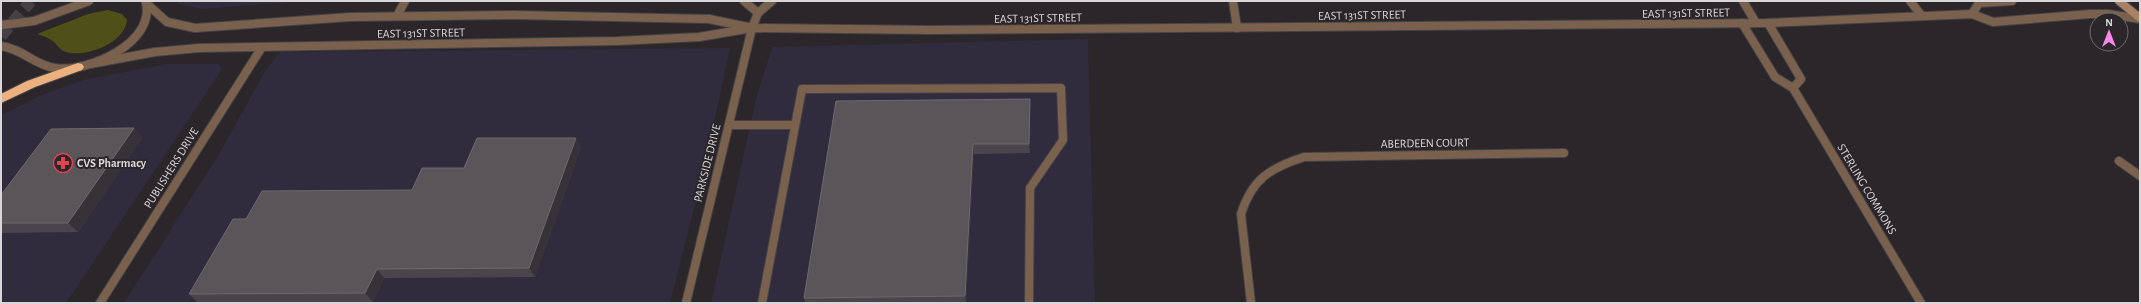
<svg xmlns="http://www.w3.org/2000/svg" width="2141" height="304" font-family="'Alegreya Sans',sans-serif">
<rect width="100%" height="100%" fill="#2a262a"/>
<g fill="#302c3d">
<polygon points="177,1 303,1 203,9 180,5"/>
<polygon points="1088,39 1095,303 711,303 756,99 772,47"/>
<polygon points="730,48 704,169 670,303 124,303 219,154 265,71 280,52"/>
<polygon points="167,64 219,64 222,69 66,303 1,303 1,115 44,94 83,80"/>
</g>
<path fill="#4f5017" d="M108,10L122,14L127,20C125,43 86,58 66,52C60,50 58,46 54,42C49,38 43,36 37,34L88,14Z"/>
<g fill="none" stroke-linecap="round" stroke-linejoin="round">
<polyline stroke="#444044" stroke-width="12" stroke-dasharray="12 6" stroke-linecap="butt" points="1,36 31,1"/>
<g stroke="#464246" stroke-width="10">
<g id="service">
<polyline points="1233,1 1237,28"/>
<polyline points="1743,1 1756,23"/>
<polyline points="1910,1 1922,16"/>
<polyline points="729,125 795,125"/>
<polyline points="762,303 802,89 1061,88 1063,140 1030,188 1029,303"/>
</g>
</g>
<g stroke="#464246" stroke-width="10">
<g id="minor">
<polyline points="397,16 405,1"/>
<polyline points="1742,23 1775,77 1793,88 1921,303"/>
<polyline points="1768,23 1801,79 1793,88"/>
<polyline points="2119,161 2140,176"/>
<polyline points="100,303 262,47"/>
<path d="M1251,303L1241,214C1252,179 1270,168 1304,157L1564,153"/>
</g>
</g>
<g stroke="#464246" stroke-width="10">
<g id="tertiary">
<polyline points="744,1 758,13"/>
<polyline points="146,3 167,22 195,28 350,17 515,15 709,19 748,27"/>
<polyline points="1972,14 1979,3 2012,1"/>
<polyline points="34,21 89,1"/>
<path d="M1,46C23,49 34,65 55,68C88,73 155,43 146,3"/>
<polyline points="90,64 155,52 199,48 617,41 699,37 752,28 930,30 1768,23 1972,14 1993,22 2090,14 2108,14 2140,19"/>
<polyline points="686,303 752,28 758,13 772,1"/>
</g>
</g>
<g stroke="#464246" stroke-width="10">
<polyline id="secondary" points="2119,1 2140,18"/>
</g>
<g stroke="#464246" stroke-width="2">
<polygon id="motorway" points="78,63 82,64 84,67 82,70 35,87 1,103 1,94 27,81"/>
</g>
<use href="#service" stroke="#7a614e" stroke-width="8"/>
<use href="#minor" stroke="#7a614e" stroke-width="8"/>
<use href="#tertiary" stroke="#7a614e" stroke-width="8"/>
<use href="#secondary" stroke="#a88263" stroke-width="8"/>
<use href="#motorway" fill="#edb180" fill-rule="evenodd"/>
<g stroke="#464246" stroke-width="10" stroke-linecap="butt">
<polyline id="tertiary-bridge" points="1,25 34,21"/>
</g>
<use href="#tertiary-bridge" stroke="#7a614e" stroke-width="8"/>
</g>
<g fill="#4a454a">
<polygon points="1030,99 1030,153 974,154 966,303 805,303 804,298 836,101"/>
<polygon points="134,128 142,138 78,232 1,233 1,195"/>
<polygon points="581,147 535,277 384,278 373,302 198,303 189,294 246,219 412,190 464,168"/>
</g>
<g fill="#373237">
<polygon points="1030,99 1030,153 1029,144"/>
<polygon points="134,128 142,138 78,232 68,223"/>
<polygon points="576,138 581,147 535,277 529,268"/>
<polygon points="973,144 974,154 966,303 965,296"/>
<polygon points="377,269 384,278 373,302 365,293"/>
</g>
<g fill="#595559" stroke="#6d696d">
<polygon points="1030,99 1029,144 973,144 965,296 804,298 836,101"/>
<polygon points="134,128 68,223 1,223 1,195 51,129"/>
<polygon points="477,138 576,138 529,268 377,269 365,293 189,294 233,219 246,219 262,191 412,190 422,168 464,168"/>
</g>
<defs>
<g id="pharmacy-ring" transform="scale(1)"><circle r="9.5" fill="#2a262a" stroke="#e0444e" stroke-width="1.5"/><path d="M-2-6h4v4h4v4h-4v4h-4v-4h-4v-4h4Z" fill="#e0444e"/></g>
</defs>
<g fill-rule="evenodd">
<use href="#pharmacy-ring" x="63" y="163"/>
</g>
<g text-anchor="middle" stroke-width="4" stroke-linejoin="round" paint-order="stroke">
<g font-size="12" fill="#d9d6d9" stroke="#2a262a">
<text transform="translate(1686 13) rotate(-1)" y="4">EAST 131ST STREET</text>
<text transform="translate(1362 15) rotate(-1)" y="4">EAST 131ST STREET</text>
<text transform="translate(1038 18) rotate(-1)" y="4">EAST 131ST STREET</text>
<text transform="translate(421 33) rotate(-1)" y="4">EAST 131ST STREET</text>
<text transform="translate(1425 143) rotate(-1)" y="4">ABERDEEN COURT</text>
<text transform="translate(707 163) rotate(-76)" y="4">PARKSIDE DRIVE</text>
<text transform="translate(171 168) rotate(-58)" y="4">PUBLISHERS DRIVE</text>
<text transform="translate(1867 189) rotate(59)" y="4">STERLING COMMONS</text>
</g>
<g font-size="12" font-weight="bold" fill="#d9d6d9" stroke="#2a262a" text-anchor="start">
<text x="77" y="167">CVS Pharmacy</text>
</g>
</g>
<rect width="2141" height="304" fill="none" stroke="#d9d6d9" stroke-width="4"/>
<g transform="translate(2109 32)"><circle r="19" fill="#2a262a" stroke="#706c70"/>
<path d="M0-3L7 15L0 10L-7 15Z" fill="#f988e9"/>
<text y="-6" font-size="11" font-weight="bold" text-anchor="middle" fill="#d9d6d9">N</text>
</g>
</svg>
